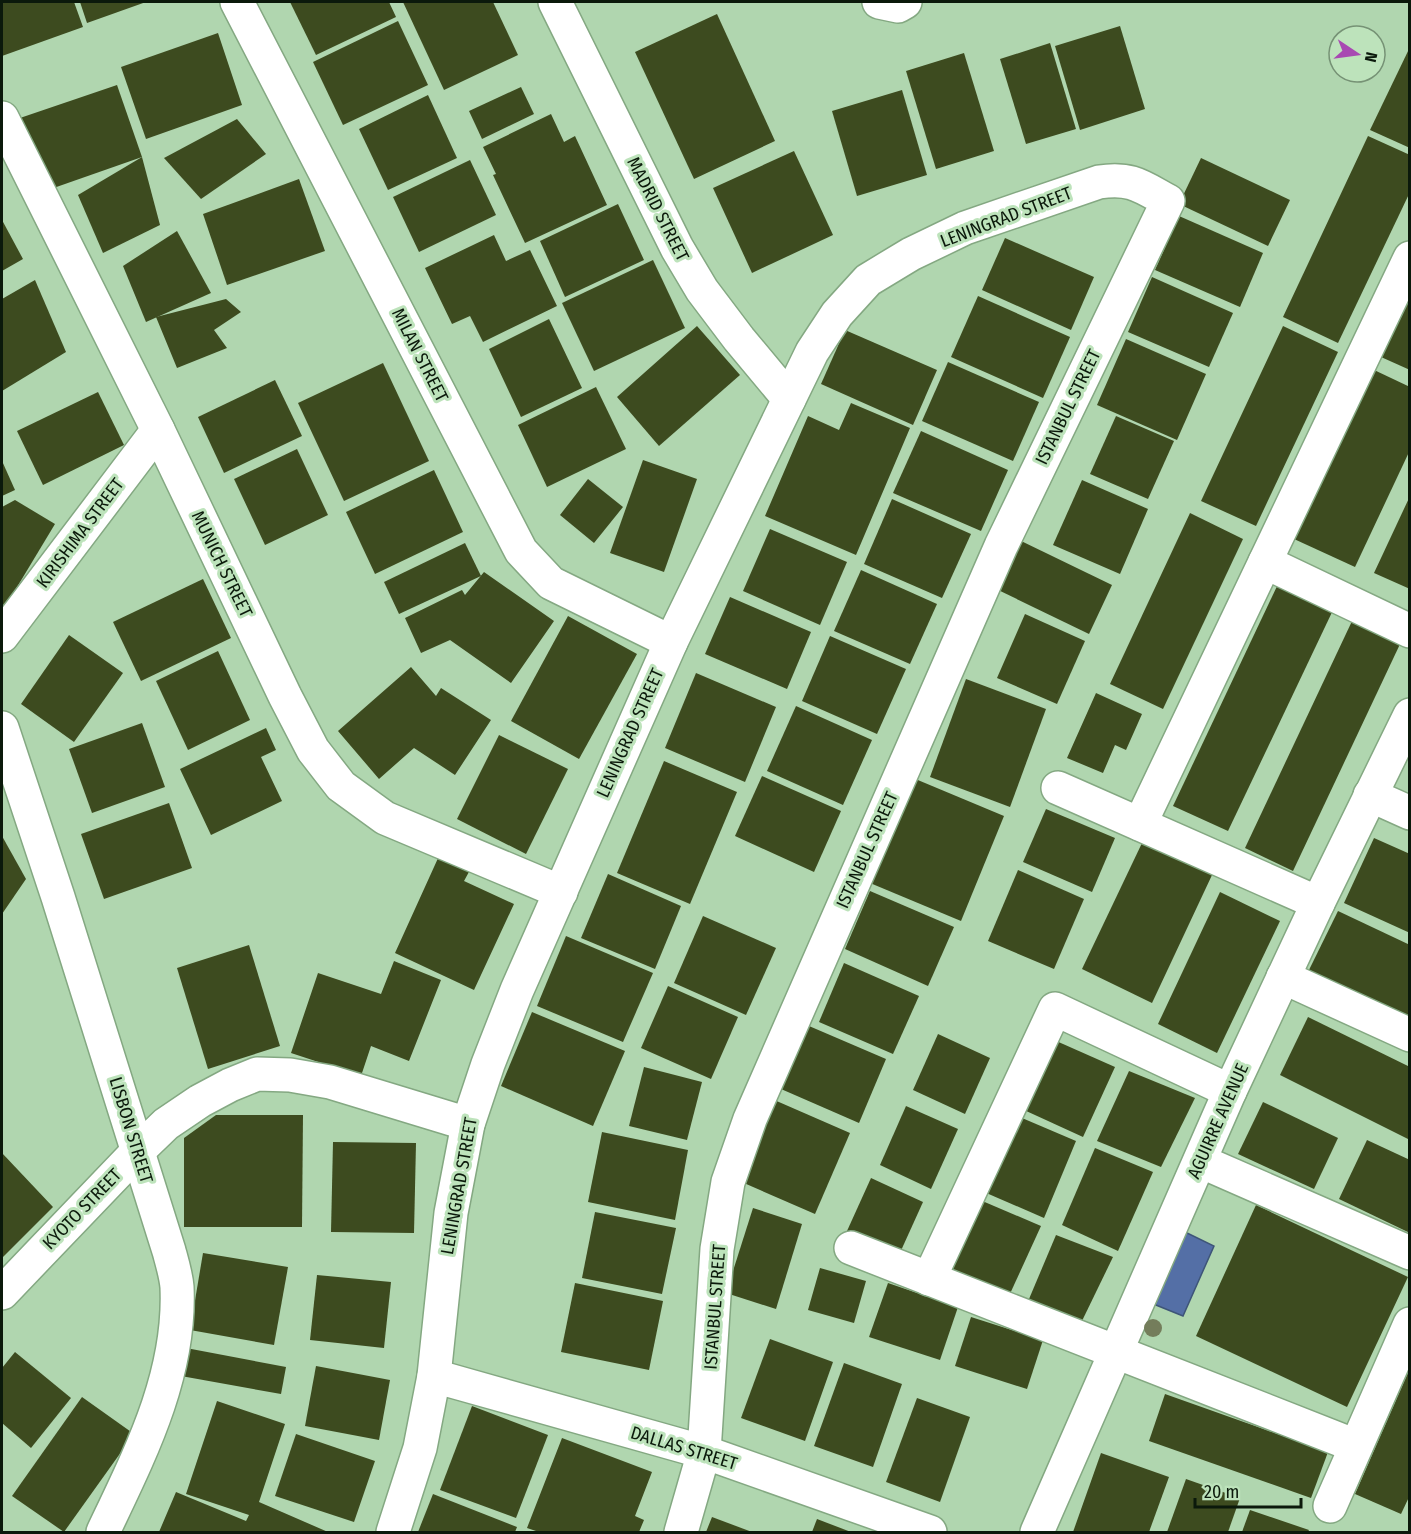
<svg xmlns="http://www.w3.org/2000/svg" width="1411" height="1534" font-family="'Fira Sans Condensed',sans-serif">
<rect width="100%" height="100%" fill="#b0d6af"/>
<polygon fill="#546fa6" stroke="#3e5578" stroke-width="1.5" points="1185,1232 1214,1246 1183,1316 1151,1303"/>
<g fill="#3d4b1f">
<polygon points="2,2 74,2 83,27 2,56"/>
<polygon points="80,2 146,2 87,23"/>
<polygon points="290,2 389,2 396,17 316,55"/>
<polygon points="403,2 493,2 518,55 444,90"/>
<polygon points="717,14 775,141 694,179 635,52"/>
<polygon points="398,21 428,85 343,125 313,62"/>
<polygon points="1120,26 1145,109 1080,130 1055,46"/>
<polygon points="218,33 242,105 146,139 121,67"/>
<polygon points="1050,43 1076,129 1026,144 1000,59"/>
<polygon points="1410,47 1410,148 1370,130"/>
<polygon points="964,53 994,151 936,169 906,71"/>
<polygon points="117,85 142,157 45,191 20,118"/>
<polygon points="521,87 534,114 482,139 469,111"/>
<polygon points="902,90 927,175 857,196 832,111"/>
<polygon points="428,95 457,158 388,190 359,129"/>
<polygon points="551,114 564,142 575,136 607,205 525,243 493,175 496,174 483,147"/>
<polygon points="237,119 266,154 201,199 164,158"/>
<polygon points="1368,136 1410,155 1410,192 1338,343 1283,317"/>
<polygon points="794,151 833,235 752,273 713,188"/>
<polygon points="142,157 160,225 103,253 78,195"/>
<polygon points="1201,158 1290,200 1268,246 1179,204"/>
<polygon points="470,160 496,215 419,252 393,197"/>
<polygon points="299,179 325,251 227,285 203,214"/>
<polygon points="618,204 644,260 565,297 540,241"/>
<polygon points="1179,216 1263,253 1240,307 1155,270"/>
<polygon points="2,220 23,259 2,271"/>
<polygon points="177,231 211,293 146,322 123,266"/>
<polygon points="494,235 506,261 530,250 557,306 483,342 470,316 452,324 425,268"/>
<polygon points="1005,238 1094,277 1071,330 982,290"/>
<polygon points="653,260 685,328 594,371 562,303"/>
<polygon points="1152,277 1233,313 1209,367 1128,332"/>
<polygon points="35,280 66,352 2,391 2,299"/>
<polygon points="1410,295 1410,370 1381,357"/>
<polygon points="978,296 1070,337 1043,398 951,357"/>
<polygon points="226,299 241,312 214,330 227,348 177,368 156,317"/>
<polygon points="549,319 582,388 521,417 489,349"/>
<polygon points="697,326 740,375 659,446 617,397"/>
<polygon points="1283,326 1338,352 1256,526 1201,501"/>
<polygon points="845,330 937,370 913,425 821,384"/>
<polygon points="1126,339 1206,374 1177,440 1097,405"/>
<polygon points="948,362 1039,402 1013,461 922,421"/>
<polygon points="383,363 429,461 344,501 298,403"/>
<polygon points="1372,369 1410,387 1410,450 1355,567 1294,539"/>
<polygon points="275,380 302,436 224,473 198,417"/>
<polygon points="596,387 626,449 547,487 518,425"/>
<polygon points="98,392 124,445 43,485 17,431"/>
<polygon points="851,403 910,428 856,555 765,516 808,416 839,430"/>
<polygon points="1116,416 1174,441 1148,499 1090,474"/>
<polygon points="921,431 1008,470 981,531 893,493"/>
<polygon points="297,449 328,515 265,545 234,479"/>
<polygon points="643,460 697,479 664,572 610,553"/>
<polygon points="2,461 15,490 2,496"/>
<polygon points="434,470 463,532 375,574 346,512"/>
<polygon points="588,479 623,507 594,543 560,515"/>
<polygon points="1082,480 1148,509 1120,574 1053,545"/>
<polygon points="1410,496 1410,589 1374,573"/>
<polygon points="892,499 971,534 942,598 864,564"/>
<polygon points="15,500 55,524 2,612 2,507"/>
<polygon points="1190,513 1243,539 1163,709 1110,684"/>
<polygon points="770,529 847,562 820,625 743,591"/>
<polygon points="1017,539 1112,585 1089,634 994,588"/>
<polygon points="465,543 481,576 399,614 384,582"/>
<polygon points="861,570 937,604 910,664 834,631"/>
<polygon points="484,572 554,621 511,683 450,640 421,653 405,618 462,590 465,595"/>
<polygon points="203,579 231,638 141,681 113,622"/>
<polygon points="1279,582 1334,608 1228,831 1173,806"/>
<polygon points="730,597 811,632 787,689 705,654"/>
<polygon points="1025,614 1085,641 1057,704 997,678"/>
<polygon points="568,616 637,654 579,759 511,721"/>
<polygon points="1353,619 1401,642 1293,871 1245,848"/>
<polygon points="69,635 123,673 74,742 21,704"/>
<polygon points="830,636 906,669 877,734 802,701"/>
<polygon points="218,651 250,720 188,750 156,681"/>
<polygon points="411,667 436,696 441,688 491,720 455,775 414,748 379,779 338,731"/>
<polygon points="696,673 776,707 745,782 665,748"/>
<polygon points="966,679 1046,709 1010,807 930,777"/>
<polygon points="1096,693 1142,714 1126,750 1115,745 1103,773 1067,758"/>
<polygon points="796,706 872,740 843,805 767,771"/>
<polygon points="142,723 165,787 92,813 69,749"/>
<polygon points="266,728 276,750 261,757 282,801 211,835 180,769"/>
<polygon points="499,735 568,769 526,854 457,819"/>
<polygon points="664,761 737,792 690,904 617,873"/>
<polygon points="762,776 841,811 814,872 735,836"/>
<polygon points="913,778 1004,816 961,921 870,883"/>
<polygon points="169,803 192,868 104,899 81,834"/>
<polygon points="1046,809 1115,838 1092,892 1023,862"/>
<polygon points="2,836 26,879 2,914"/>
<polygon points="1374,838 1410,854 1410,933 1344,903"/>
<polygon points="1142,843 1212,875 1152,1003 1082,969"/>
<polygon points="439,856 470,870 464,881 514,904 474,990 395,953"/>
<polygon points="1018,870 1084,899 1054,969 988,941"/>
<polygon points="608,874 681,906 655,969 581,938"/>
<polygon points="870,891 954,927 928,986 845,949"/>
<polygon points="1220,892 1280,921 1217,1053 1158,1024"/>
<polygon points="1338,911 1410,945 1410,1021 1308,972"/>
<polygon points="703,916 776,948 746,1015 674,983"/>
<polygon points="566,936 653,973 623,1042 537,1006"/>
<polygon points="249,945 280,1046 208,1069 177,968"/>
<polygon points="394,961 441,980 409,1061 371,1046 361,1076 291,1053 318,973 381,994"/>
<polygon points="844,963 919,996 893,1054 819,1022"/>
<polygon points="668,986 738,1017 711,1079 641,1048"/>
<polygon points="532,1012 625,1051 593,1126 501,1086"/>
<polygon points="1308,1017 1410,1067 1410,1140 1280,1075"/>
<polygon points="809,1026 886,1059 859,1123 781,1089"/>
<polygon points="938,1034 990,1058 965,1114 913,1090"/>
<polygon points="1054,1040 1115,1067 1083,1137 1024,1110"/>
<polygon points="644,1067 702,1082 687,1140 629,1126"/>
<polygon points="1129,1071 1195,1098 1161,1167 1097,1141"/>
<polygon points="772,1099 850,1133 815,1214 737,1180"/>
<polygon points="1263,1102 1338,1138 1314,1189 1238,1154"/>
<polygon points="906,1106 958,1129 931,1189 880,1165"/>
<polygon points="216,1115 303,1115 302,1227 184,1227 184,1138"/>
<polygon points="1022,1118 1076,1141 1044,1218 984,1192"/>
<polygon points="602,1132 688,1150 675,1220 588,1202"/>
<polygon points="1367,1140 1410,1160 1410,1233 1339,1199"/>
<polygon points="333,1142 416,1143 414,1233 331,1232"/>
<polygon points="1095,1148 1153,1172 1118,1251 1062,1225"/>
<polygon points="2,1153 53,1207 2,1258"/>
<polygon points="871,1178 923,1202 899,1255 847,1231"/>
<polygon points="980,1200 1041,1226 1009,1296 951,1269"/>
<polygon points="1256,1205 1408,1277 1347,1407 1196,1336"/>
<polygon points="753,1208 802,1224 776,1309 726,1293"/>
<polygon points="595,1212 676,1228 662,1294 582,1278"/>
<polygon points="1056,1235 1113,1257 1081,1323 1029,1299"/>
<polygon points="203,1253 288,1267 274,1345 190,1330"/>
<polygon points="820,1268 866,1281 854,1323 808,1310"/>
<polygon points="317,1275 391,1282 384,1348 310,1340"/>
<polygon points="575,1283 663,1301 649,1370 561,1352"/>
<polygon points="888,1283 958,1307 940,1360 869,1337"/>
<polygon points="971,1317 1043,1340 1027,1389 955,1366"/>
<polygon points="770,1339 833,1362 805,1441 741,1418"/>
<polygon points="186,1348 286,1367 281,1394 181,1376"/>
<polygon points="15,1352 71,1398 31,1448 2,1423 2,1368"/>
<polygon points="844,1363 902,1384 873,1467 814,1446"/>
<polygon points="316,1366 390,1380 379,1440 305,1426"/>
<polygon points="1410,1368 1410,1495 1401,1514 1355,1494"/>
<polygon points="1165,1394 1328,1452 1311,1498 1149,1441"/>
<polygon points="82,1397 134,1434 64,1532 12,1496"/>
<polygon points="917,1398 970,1417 940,1502 886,1482"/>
<polygon points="217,1401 285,1424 259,1502 328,1532 159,1532 176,1492 246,1521 249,1515 186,1494"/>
<polygon points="472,1406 548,1435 516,1518 440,1490"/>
<polygon points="296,1434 375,1461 354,1522 275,1496"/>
<polygon points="562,1438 652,1472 635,1516 644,1520 639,1532 539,1532 527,1528"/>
<polygon points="1101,1453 1169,1477 1149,1532 1073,1532"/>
<polygon points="1186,1479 1240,1498 1228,1532 1167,1532"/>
<polygon points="433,1494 517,1527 515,1532 418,1532"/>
<polygon points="1250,1510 1309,1530 1308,1532 1242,1532"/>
<polygon points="712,1517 752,1532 706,1532"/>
<polygon points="817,1519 851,1532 812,1532"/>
</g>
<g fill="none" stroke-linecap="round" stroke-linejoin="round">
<g stroke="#84a882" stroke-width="36">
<g id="minor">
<polyline points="237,2 521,551 551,583 671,642"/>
<polyline points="555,2 677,248 702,290 739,339 789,399"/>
<polyline points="879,2 898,6 905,2"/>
<polyline points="2,118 158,430 285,696 313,750 341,786 385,818 561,892"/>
<polyline points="1265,562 1410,631"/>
<polyline points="2,636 158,430"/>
<path d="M2,728L58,897L169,1251C172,1262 176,1275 177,1287C181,1375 140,1454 103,1532"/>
<polyline points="1058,788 1318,903"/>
<polyline points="1370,795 1410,813"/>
<polyline points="1140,824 1410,258"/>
<polyline points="1283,977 1410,1035"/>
<polyline points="1200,1161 1410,1253"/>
<polyline points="851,1248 1356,1446"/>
<polyline points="929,1279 1055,1009 1230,1091"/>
<polyline points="2,1293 138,1151 166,1124 200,1101 230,1085 257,1074 290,1075 330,1082 468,1124"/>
<polyline points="434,1376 704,1452 930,1532"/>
<polyline points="1330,1506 1410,1324"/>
<path d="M393,1532L420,1448L434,1376L451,1213L468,1124L488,1064L517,990L671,642L812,352L837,314L868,280L911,254L965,228L1099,182C1131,177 1141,186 1168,201L1001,546L750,1119L728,1182L717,1249L704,1452L681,1532"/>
<polyline points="1037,1532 1230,1091 1318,903 1410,715"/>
</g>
</g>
<use href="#minor" stroke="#fff" stroke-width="33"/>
</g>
<circle fill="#747d5b" cx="1153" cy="1328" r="9"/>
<g text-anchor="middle" stroke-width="6" stroke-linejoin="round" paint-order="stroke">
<g font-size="18" fill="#0b190b" stroke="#bde3bb">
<text transform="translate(658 209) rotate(63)" y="6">MADRID STREET</text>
<text transform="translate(1006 217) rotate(-21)" y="6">LENINGRAD STREET</text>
<text transform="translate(420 355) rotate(63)" y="6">MILAN STREET</text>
<text transform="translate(1068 407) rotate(-64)" y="6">ISTANBUL STREET</text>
<text transform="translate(80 533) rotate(-53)" y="6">KIRISHIMA STREET</text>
<text transform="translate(222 564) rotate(64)" y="6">MUNICH STREET</text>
<text transform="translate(630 733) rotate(-66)" y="6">LENINGRAD STREET</text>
<text transform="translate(867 850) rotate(-66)" y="6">ISTANBUL STREET</text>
<text transform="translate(1218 1121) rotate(-66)" y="6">AGUIRRE AVENUE</text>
<text transform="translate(131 1130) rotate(73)" y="6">LISBON STREET</text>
<text transform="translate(459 1186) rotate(-80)" y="6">LENINGRAD STREET</text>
<text transform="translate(82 1209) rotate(-46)" y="6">KYOTO STREET</text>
<text transform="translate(715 1307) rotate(-86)" y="6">ISTANBUL STREET</text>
<text transform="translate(684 1448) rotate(17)" y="6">DALLAS STREET</text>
</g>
</g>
<rect width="1411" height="1534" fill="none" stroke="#0b190b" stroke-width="6"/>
<g transform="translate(1357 54) rotate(103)"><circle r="28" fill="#bde3bb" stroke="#769275" stroke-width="1.5"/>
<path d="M0-4.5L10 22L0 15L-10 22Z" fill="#a849b2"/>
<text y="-9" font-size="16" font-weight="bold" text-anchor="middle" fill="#0b190b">N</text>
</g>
<path d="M1195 1498v9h106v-9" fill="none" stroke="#0b190b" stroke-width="3"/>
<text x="1204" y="1498" font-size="18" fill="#0b190b" stroke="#bde3bb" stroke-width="4.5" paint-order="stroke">20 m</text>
</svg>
